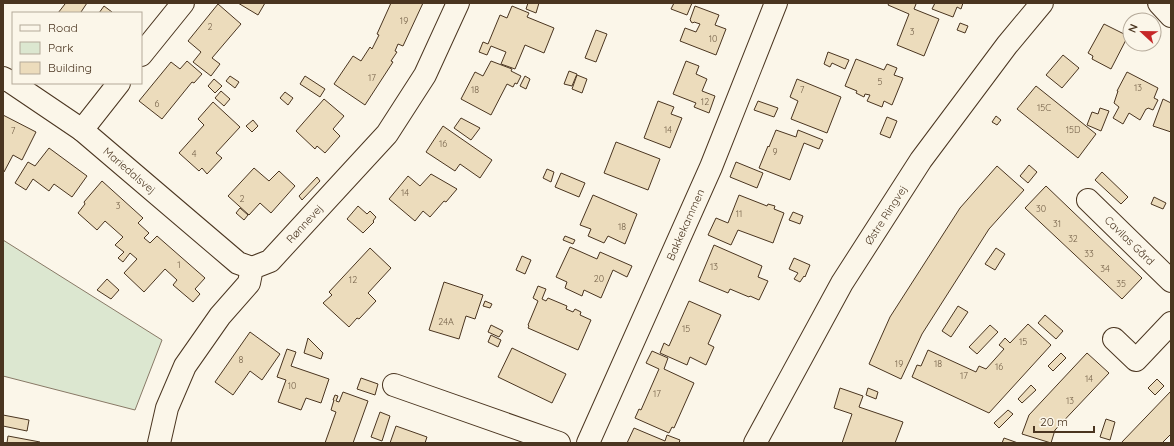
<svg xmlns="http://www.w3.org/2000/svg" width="1174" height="446" font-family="Quicksand,sans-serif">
<rect width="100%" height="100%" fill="#fbf6e9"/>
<polygon fill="#dce7d0" stroke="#887966" points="3,240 162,340 135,410 3,376"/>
<g fill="#ecdcbc" stroke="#4a3520">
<polygon points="64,3 87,3 81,12 82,13 58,13 65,4"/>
<polygon points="238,3 265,3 258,15"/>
<polygon points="391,3 423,3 403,46 398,44 395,51 397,52 391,61 393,62 365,105 334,84 353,56 361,61 370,47 372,49 379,35 377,34"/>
<polygon points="528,3 539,3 536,13 526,9"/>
<polygon points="674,3 692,3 687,15 671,9"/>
<polygon points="889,3 915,3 916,4 914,9 939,19 924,56 897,45 909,14 888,5"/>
<polygon points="935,3 963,3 961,9 957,7 953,17 932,9"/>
<polygon points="218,4 241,24 212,58 220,64 211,76 193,62 201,52 188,41"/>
<polygon points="104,6 112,12 111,13 99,13"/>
<polygon points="512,6 529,13 527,17 554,28 544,53 525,45 515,69 501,64 506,52 491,46 487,55 479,52 483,42 488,44 500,15 507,18"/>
<polygon points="695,6 719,15 715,25 726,29 716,55 680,41 685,28 696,32 700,24 694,22 693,23 691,22 691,21 690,20"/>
<polygon points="960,23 968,26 965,33 957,30"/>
<polygon points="1104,24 1128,36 1111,69 1092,59 1093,56 1088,53"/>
<polygon points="596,30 607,34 596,62 585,58"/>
<polygon points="828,52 849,60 845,69 832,63 830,67 824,64"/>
<polygon points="1063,55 1079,68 1062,88 1046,75"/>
<polygon points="856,59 884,70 887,64 897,68 894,75 903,78 892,105 884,101 882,107 867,101 870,95 865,94 864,97 856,93 857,91 845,86"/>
<polygon points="187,61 202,74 194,83 192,82 162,119 139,101 171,62 180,69"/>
<polygon points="491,61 512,69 511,71 521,76 517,84 515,83 513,87 507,84 491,115 461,99 475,72 483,76"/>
<polygon points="686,61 699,66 696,74 707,79 702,91 715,96 709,113 694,107 696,103 673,94"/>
<polygon points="569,71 577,74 572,86 564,84"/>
<polygon points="1127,72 1158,88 1154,98 1158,100 1153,110 1148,108 1147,109 1146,109 1140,120 1129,113 1123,124 1113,118 1119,107 1114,103 1118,91 1117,91"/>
<polygon points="577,75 587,79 582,93 572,89"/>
<polygon points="230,76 239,82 235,88 226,81"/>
<polygon points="305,76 325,89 320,97 300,84"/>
<polygon points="525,76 530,79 526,89 520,86"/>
<polygon points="214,79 222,86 215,93 208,86"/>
<polygon points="797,79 841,97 827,133 791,119 798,101 790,97"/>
<polygon points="1036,86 1096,134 1078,158 1017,109"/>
<polygon points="221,91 230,99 224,106 215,98"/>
<polygon points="285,92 293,98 288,105 280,98"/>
<polygon points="324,99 344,116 333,129 340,136 325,153 317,146 315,149 296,131"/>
<polygon points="1163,99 1171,103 1171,132 1153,126"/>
<polygon points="658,101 674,107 671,114 682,118 670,148 644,138"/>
<polygon points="758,101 778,108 774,117 754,110"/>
<polygon points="213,102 240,127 216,153 222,158 207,174 202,168 199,171 179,153 204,125 198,119"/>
<polygon points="1100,108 1109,111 1101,131 1087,125 1092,112 1098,114"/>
<polygon points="3,115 36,132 22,160 13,155 4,172 3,172"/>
<polygon points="996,116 1001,120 997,125 992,122"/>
<polygon points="887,117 897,121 890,138 880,134"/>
<polygon points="461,118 480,128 471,140 454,128"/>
<polygon points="253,120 258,126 252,132 246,126"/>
<polygon points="443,126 492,160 480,178 460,164 455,171 426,152"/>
<polygon points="776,130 796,137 798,130 823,140 819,149 804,143 790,180 759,168 768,146 769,147"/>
<polygon points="616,142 660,159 648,190 604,173"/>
<polygon points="49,148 87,176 72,197 54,184 49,191 33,179 26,190 15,183 28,162 35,166"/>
<polygon points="736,162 763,173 757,188 730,177"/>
<polygon points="1029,165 1037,172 1028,183 1020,176"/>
<polygon points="997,166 1024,190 989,229 922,334 901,379 869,364 890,317 960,208"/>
<polygon points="254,168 269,181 279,171 295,186 271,213 260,203 249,215 228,196"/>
<polygon points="547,169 554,172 551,182 543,178"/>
<polygon points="1102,172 1128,197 1121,204 1095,180"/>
<polygon points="561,173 585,183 579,197 555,187"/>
<polygon points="431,174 457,189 446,202 444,201 430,217 423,211 415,221 389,199 408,176 420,186"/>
<polygon points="317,177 320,181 302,200 299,196"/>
<polygon points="102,181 143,218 138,223 149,233 144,238 150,243 157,236 205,278 195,289 200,294 193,302 173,285 177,280 165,269 144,292 124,273 137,259 130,253 123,262 118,258 124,252 115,245 123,237 105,221 97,230 78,213 85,204 84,202"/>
<polygon points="1046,186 1142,278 1122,299 1025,208"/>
<polygon points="593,195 637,214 625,244 608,236 604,243 588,236 591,229 580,225"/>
<polygon points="739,195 767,206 768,204 775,206 774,209 784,213 773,243 738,230 731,245 708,235 716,218 728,223"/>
<polygon points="1154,197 1166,203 1163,209 1151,204"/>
<polygon points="358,206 367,214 370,211 376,217 373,221 374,222 363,233 347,219"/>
<polygon points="240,208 248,215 244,220 236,213"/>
<polygon points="793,212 803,216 800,224 789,220"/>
<polygon points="565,236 575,240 573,244 563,240"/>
<polygon points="714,245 762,266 758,277 768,281 759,300 750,296 749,297 730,289 728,293 699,281"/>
<polygon points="570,247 597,259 600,252 632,266 627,277 613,270 601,298 584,290 582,296 565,288 567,282 556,277"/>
<polygon points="370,248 391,268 368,293 376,301 359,319 357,318 349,327 323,303 332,295 329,292"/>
<polygon points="996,248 1005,254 995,270 985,264"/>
<polygon points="522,256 531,260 525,274 516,270"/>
<polygon points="794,258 810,265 805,277 804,276 800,282 794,279 798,273 789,269"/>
<polygon points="107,279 119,290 111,299 97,290"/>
<polygon points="444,282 483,295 475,319 466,316 459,339 429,330"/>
<polygon points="538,286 546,289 542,299 546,301 548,298 567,306 566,309 573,312 575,309 581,312 580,315 591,320 578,350 528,328 529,326 528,325 538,301 533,298"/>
<polygon points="485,301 492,304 490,308 483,306"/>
<polygon points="689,301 721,315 708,344 714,347 706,365 690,357 687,365 660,353 664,343 669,346"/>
<polygon points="958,306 968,312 951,337 942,331"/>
<polygon points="1045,315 1063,331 1056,339 1038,323"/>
<polygon points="1028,324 1051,345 989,413 912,377 917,365 921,366 928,350 976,372 979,366 986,369 1004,349 999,345 1005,338 1010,343"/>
<polygon points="491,325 503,331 499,337 488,332"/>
<polygon points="990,325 998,332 977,354 969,347"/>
<polygon points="250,332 280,354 262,380 250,371 233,395 215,382"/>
<polygon points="491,335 501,340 498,347 488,342"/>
<polygon points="308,338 323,353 321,359 304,353"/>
<polygon points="512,348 566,374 552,403 498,377"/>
<polygon points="287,349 296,352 291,366 329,379 321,403 306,398 301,410 278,402 286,380 277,377"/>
<polygon points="652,351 668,358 664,369 694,383 674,428 672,427 669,433 635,418 639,409 641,410 659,369 646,363"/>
<polygon points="1061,353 1066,358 1053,371 1048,366"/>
<polygon points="1087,353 1109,373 1055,430 1051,443 1022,434 1029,415"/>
<polygon points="361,378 378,384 375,395 357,389"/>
<polygon points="1157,379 1164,386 1155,395 1148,388"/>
<polygon points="1031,385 1036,390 1022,403 1018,399"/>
<polygon points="840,388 863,396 859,407 903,422 895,443 842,443 852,414 834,408"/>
<polygon points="868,388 878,392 876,399 866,395"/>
<polygon points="1171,391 1171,434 1162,443 1121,443"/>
<polygon points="343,392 368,401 353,443 325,443 336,412 331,410 334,400 333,400 335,395 338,396 336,401 339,402"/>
<polygon points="1008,410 1013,414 999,428 994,423"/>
<polygon points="380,412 390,416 382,441 371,437"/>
<polygon points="3,415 29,420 27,431 3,426"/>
<polygon points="1106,419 1115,422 1110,440 1100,437"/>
<polygon points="396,426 427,437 425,443 390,443"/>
<polygon points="634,428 665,441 667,435 680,440 679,443 627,443"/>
<polygon points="8,436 40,442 40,443 7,443"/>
<polygon points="1004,438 1018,443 1002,443"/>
</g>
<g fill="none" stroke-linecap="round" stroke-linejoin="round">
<g stroke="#4a3520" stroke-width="24">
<g id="minor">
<polyline points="1159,3 1171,16"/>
<polyline points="141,55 183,3"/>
<path id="s1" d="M3,78L11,82L82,130L238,263L252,268"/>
<polyline points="82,130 119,83"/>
<path id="s2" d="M1088,200L1171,281"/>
<polyline points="1114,339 1136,360 1171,323"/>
<polyline points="394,385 559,443"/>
<path id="s3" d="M159,443L167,408L185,366L220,316L249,283L252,268L270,261L387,134L425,75L458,3"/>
<path id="s4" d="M588,443L711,167L776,3"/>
<path id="s5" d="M755,443L842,283L921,160L1007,45L1042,3"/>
</g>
</g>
<use href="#minor" stroke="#fbf6e9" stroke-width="22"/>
</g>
<g text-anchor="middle" stroke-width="3" stroke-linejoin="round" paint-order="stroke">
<g font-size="9" fill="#725f47">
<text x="404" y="24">19</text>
<text x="210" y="30">2</text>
<text x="912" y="35">3</text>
<text x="713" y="42">10</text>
<text x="372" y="81">17</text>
<text x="880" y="85">5</text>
<text x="1138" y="91">13</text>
<text x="475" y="93">18</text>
<text x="802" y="93">7</text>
<text x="705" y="105">12</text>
<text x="157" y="107">6</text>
<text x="1044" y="111">15C</text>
<text x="668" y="133">14</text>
<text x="1073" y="133">15D</text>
<text x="13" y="134">7</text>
<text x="443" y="147">16</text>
<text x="775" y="155">9</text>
<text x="194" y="157">4</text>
<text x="405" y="196">14</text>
<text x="242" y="202">2</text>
<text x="118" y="209">3</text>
<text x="1041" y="212">30</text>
<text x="739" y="217">11</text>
<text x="1057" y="227">31</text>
<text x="622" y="230">18</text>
<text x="1073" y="242">32</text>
<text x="1089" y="257">33</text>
<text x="179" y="268">1</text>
<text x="714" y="270">13</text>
<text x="1105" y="272">34</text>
<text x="599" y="282">20</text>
<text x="353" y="283">12</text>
<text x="1121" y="287">35</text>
<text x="446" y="325">24A</text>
<text x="686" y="332">15</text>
<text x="1023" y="345">15</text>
<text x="241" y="363">8</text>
<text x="899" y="367">19</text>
<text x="938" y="367">18</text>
<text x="999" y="370">16</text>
<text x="964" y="379">17</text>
<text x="1089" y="382">14</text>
<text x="292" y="389">10</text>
<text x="657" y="397">17</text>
<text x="1070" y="404">13</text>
</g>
<g font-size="11" fill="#4a3520" stroke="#fbf6e9">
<text dy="4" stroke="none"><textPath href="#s1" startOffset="157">Mariedalsvej</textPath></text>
<text dy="4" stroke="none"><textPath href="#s5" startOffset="263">Østre Ringvej</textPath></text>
<text dy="4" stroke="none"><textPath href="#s3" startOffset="272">Rønnevej</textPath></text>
<text dy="4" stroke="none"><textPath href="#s4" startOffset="239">Bakkekammen</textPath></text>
<text dy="4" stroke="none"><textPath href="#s2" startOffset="58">Cavilas Gård</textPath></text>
</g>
</g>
<rect width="1174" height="446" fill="none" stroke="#4a3520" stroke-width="8"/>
<rect x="12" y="12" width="130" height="72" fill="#fbf6e9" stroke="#b4a999"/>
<rect x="20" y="25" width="20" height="6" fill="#fbf6e9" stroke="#b4a999"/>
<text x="48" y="32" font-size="12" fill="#4a3520">Road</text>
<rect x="20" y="42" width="20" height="12" fill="#dce7d0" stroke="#b4a999"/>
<text x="48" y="52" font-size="12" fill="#4a3520">Park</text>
<rect x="20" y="62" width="20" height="12" fill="#ecdcbc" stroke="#b4a999"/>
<text x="48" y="72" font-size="12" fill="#4a3520">Building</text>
<g transform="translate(1142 32) rotate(292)"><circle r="19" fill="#fbf6e9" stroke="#b4a999"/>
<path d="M0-3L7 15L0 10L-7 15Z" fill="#c62828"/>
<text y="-6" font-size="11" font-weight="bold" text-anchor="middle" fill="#4a3520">N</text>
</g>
<path d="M1034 426v6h60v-6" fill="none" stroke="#4a3520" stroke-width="2"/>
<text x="1040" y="426" font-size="12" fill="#4a3520" stroke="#fbf6e9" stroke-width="3" paint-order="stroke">20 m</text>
</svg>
